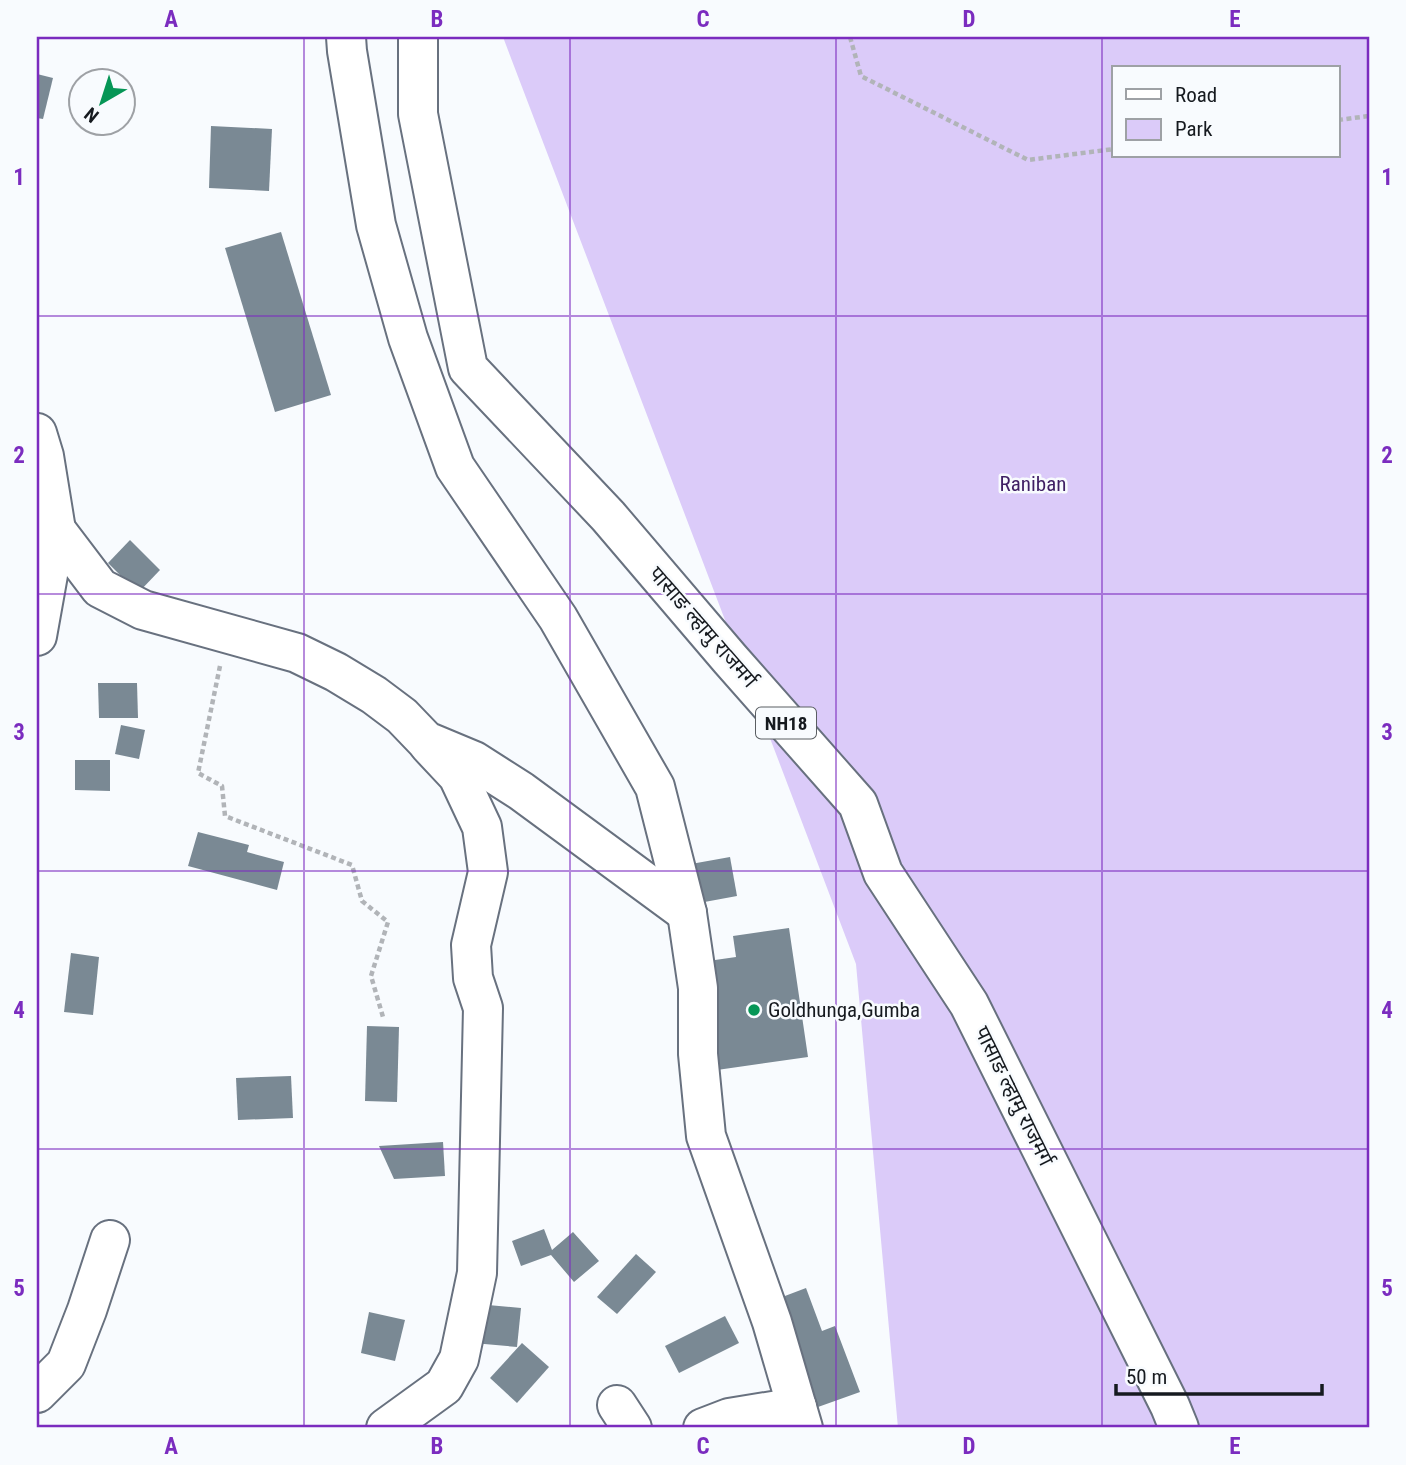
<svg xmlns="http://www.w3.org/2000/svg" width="1406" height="1465" font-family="'Roboto Condensed','Noto Sans Devanagari',sans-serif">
<rect width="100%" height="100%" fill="#f8fbfe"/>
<path fill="#dbcbf9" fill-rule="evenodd" d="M503,37H1369V1428H898L856,964ZM1114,68H1338V156H1114Z"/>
<g fill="#7a8994">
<polygon points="37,74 53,78 43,119 37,118"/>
<polygon points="211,126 272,129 269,191 209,188"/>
<polygon points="281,232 331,395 275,412 225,248"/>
<polygon points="130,540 160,570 138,593 108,563"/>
<polygon points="98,683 137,683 138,718 99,718"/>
<polygon points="121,725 145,730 139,759 115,754"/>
<polygon points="75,760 110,760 110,791 75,790"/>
<polygon points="198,832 249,845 247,852 284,862 277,890 188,866"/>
<polygon points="730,857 737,896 699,903 691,864"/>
<polygon points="789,928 808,1057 717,1070 701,962 736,957 733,936"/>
<polygon points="71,953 99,957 93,1015 64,1012"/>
<polygon points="367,1026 399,1027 397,1102 365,1101"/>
<polygon points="291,1076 293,1118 238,1120 236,1078"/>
<polygon points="443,1142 445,1176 394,1179 379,1146"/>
<polygon points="544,1229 552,1250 573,1232 599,1261 574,1282 551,1255 521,1266 512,1241"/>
<polygon points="636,1254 656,1272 617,1314 597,1297"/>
<polygon points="806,1288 822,1331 835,1326 860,1392 818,1407 777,1299"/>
<polygon points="477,1304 521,1308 517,1347 473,1343"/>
<polygon points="369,1312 405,1320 395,1361 361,1353"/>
<polygon points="725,1316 739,1343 679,1373 665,1346"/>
<polygon points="522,1343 549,1367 517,1403 490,1378"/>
</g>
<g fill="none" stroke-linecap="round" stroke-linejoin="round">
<g stroke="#68717f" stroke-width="42">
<g id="minor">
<polyline points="346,37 347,51 376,225 408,338 455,467 558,618 655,787 687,913 698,988 698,1054 706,1136 772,1322 803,1428"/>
<polyline points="37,433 44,456 56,530 37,636"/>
<polyline points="56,530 100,588 143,610 297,653 336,672 374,695 402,716 426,741 474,761 521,791 687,913"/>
<polyline points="37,1393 66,1364 87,1310 110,1240"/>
<polyline points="617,1405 632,1428"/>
<polyline points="386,1428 444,1386 459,1359 477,1273 483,1008 473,978 471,945 488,872 482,827 458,776 429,745"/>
<polyline points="703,1428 729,1418 797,1407"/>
</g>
</g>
<g stroke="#68717f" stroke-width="42">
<polyline id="major" points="418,37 418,114 468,368 608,516 730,659 858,804 883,873 969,1004 1170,1406 1179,1428"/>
</g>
<g stroke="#b1b4b8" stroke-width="4.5" stroke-dasharray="5 3.5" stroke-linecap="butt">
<polyline points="850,37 861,76 1028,160 1114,149"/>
<polyline points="1338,120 1369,116"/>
<polyline points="220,666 198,773 222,786 225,816 352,865 362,901 388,922 371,976 383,1017"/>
</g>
<use href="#minor" stroke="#fff" stroke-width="38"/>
<use href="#major" stroke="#fff" stroke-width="38"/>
</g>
<path fill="none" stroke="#7b2cbf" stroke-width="2" stroke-opacity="0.55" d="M304,37V1428M570,37V1428M836,37V1428M1102,37V1428M37,316H1369M37,594H1369M37,871H1369M37,1149H1369"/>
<circle fill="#069656" stroke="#f8fbfe" stroke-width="2.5" cx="754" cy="1010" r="7"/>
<g text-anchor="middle" stroke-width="5" stroke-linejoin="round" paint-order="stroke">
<rect fill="#f8fbfe" stroke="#5a5e62" stroke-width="2" x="756" y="707.5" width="60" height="31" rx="5"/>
<g font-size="19" font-weight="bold" fill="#161a1f">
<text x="786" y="730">NH18</text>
</g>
<g font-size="21" fill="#3f1f64" stroke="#f8fbfe">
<text x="1033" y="491">Raniban</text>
</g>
<g font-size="21" fill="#161a1f" stroke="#f8fbfe">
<text transform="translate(703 627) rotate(49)" y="7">पासाङ ल्हामु राजमर्ग</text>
<text transform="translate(1014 1096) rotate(64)" y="7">पासाङ ल्हामु राजमर्ग</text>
</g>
<g font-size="21" fill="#161a1f" stroke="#f8fbfe" text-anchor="start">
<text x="768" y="1017">Goldhunga,Gumba</text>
</g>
</g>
<rect width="1406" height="1465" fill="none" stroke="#f8fbfe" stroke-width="77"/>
<rect x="1112" y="66" width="228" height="91" fill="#f8fbfe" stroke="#9ea1a5" stroke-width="2"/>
<rect x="1126" y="89" width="35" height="10" fill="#ffffff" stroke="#9ea1a5" stroke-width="2"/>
<text x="1175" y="102" font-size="21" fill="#161a1f">Road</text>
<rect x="1126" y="119" width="35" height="21" fill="#dbcbf9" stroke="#9ea1a5" stroke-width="2"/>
<text x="1175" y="136" font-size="21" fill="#161a1f">Park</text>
<g transform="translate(102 102) rotate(219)"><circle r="33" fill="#f8fbfe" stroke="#9ea1a5" stroke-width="2"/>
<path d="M0-5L12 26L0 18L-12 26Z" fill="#069656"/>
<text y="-10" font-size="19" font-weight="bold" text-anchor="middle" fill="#161a1f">N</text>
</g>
<path d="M1116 1384v10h206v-10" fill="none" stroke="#161a1f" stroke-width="3.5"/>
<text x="1126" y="1384" font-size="21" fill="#161a1f" stroke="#f8fbfe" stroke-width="5" paint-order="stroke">50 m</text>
<rect x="38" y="38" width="1330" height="1388" fill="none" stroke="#7b2cbf" stroke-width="2.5"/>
<g font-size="23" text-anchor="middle" font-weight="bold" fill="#7b2cbf">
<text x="171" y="27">A</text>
<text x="437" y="27">B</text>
<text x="703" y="27">C</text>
<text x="969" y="27">D</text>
<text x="1235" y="27">E</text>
<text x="19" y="185">1</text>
<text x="1387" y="185">1</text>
<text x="19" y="463">2</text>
<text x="1387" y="463">2</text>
<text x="19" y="740">3</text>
<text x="1387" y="740">3</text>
<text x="19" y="1018">4</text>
<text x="1387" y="1018">4</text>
<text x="19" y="1296">5</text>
<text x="1387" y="1296">5</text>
<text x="171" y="1454">A</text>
<text x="437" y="1454">B</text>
<text x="703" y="1454">C</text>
<text x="969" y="1454">D</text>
<text x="1235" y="1454">E</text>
</g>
</svg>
